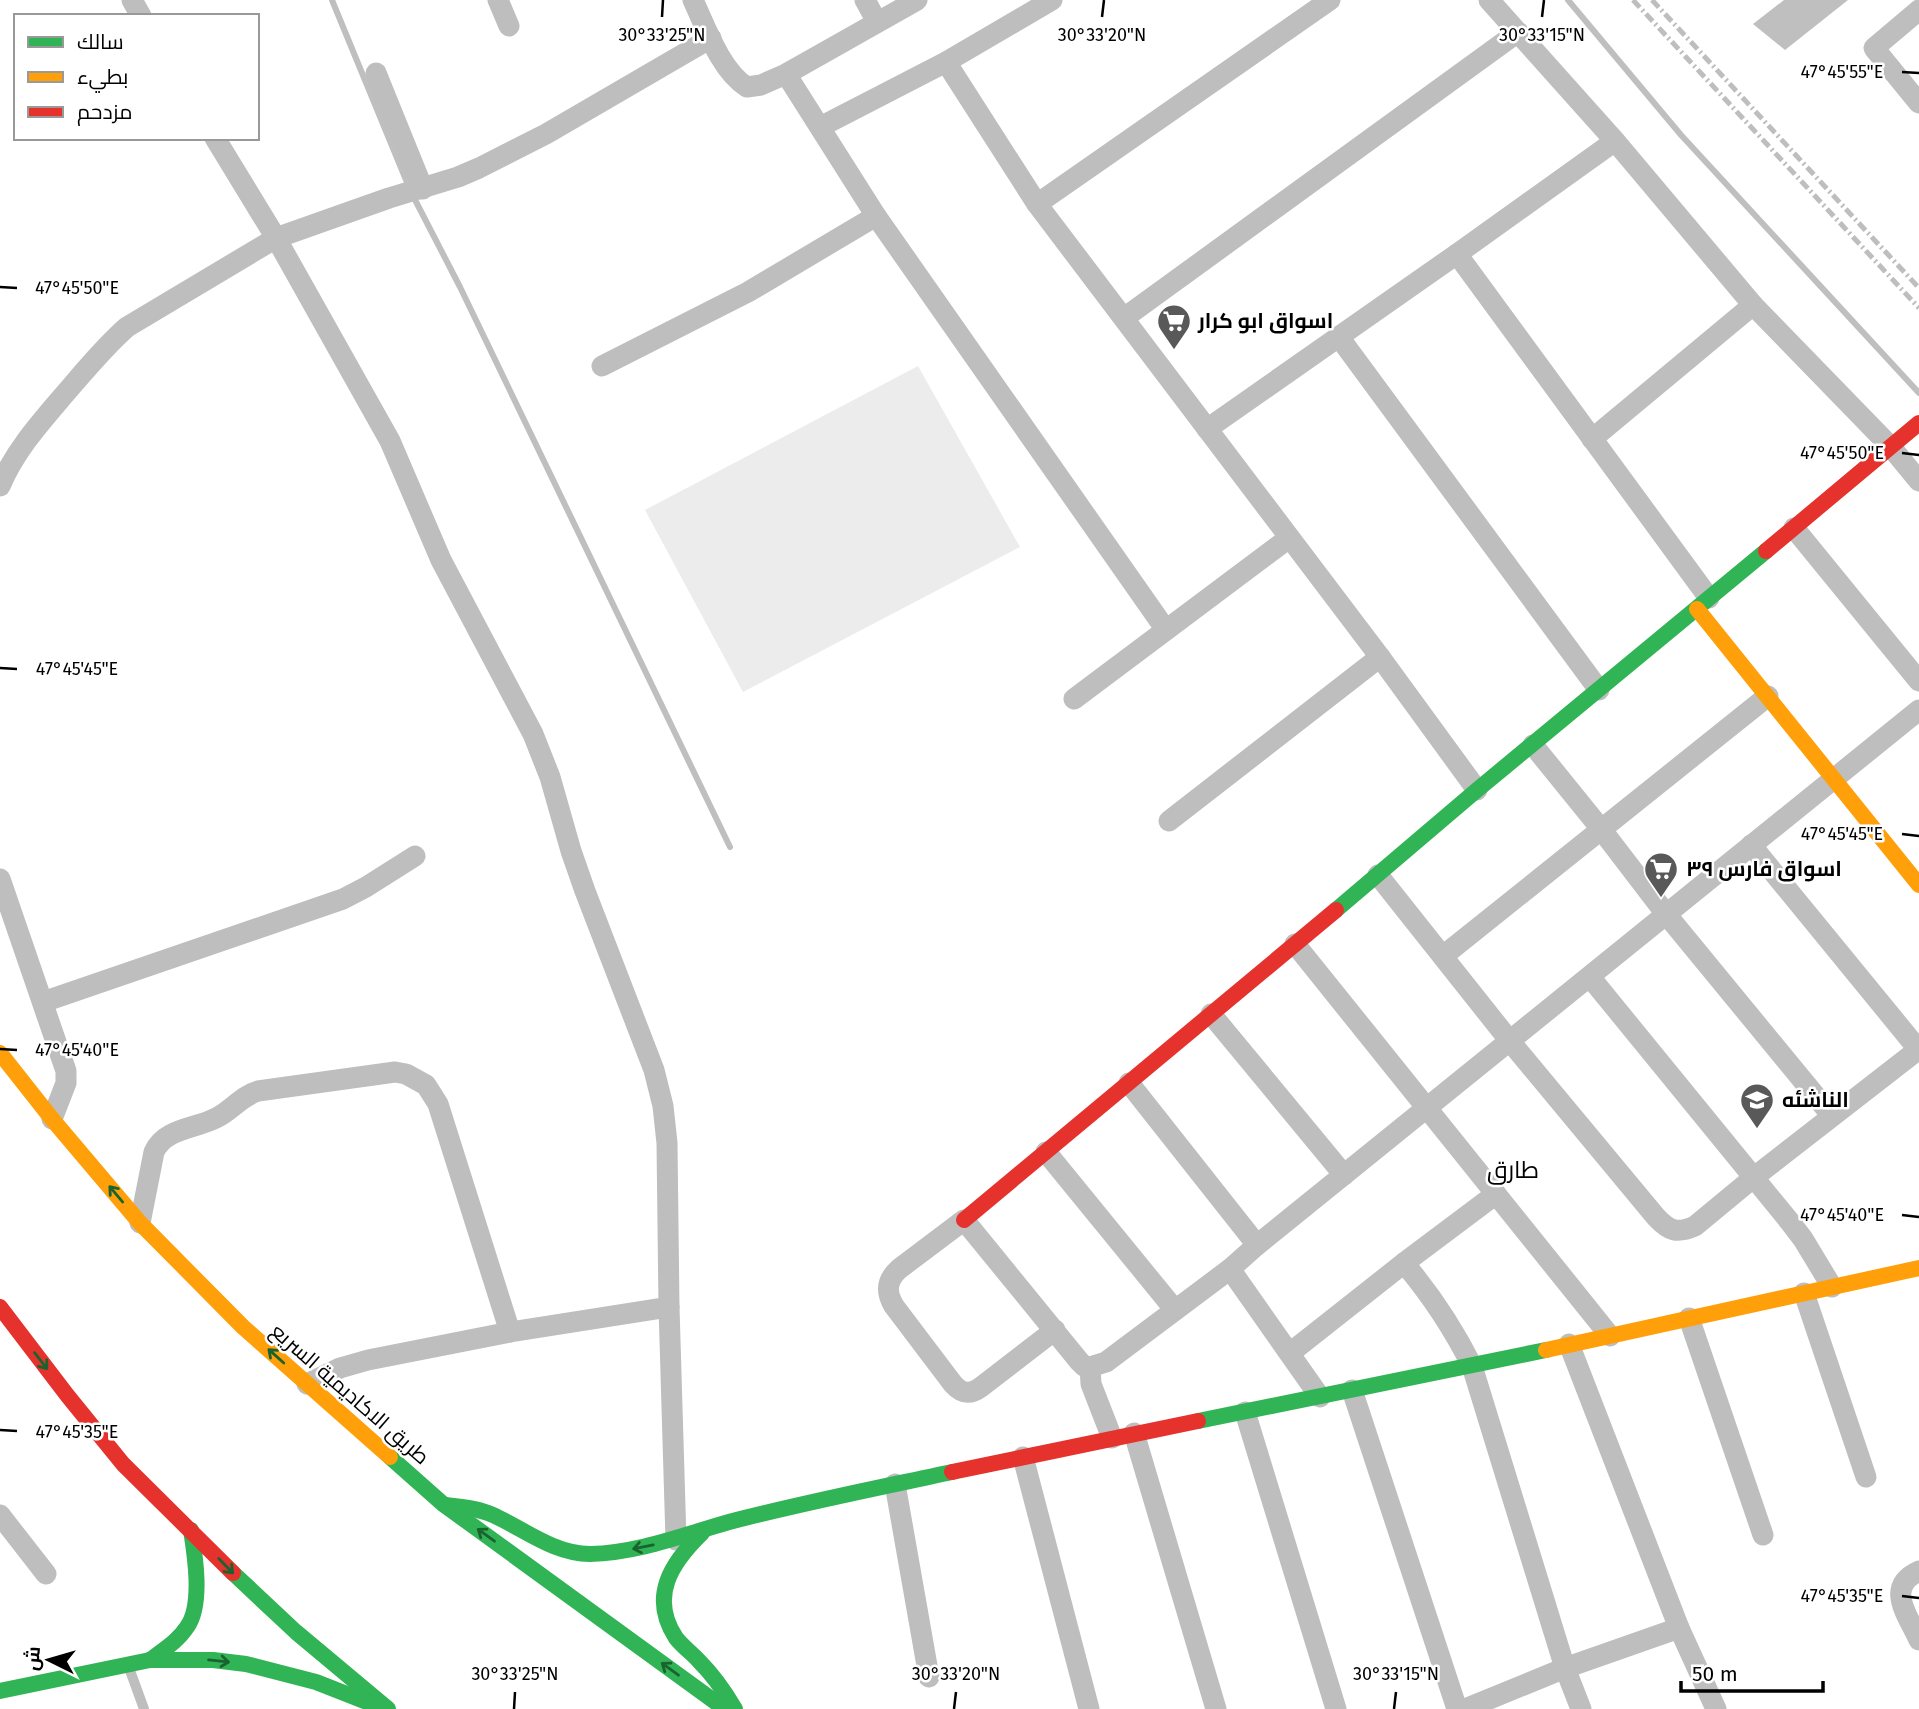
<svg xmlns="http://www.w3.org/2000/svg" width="1919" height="1709" font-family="'Fira Sans',Cairo,sans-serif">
<rect width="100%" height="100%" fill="#fff"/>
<polygon fill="#ececec" points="918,366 1020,547 743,692 645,510"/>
<polygon fill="#bfbfbf" points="1784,0 1848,0 1785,50 1753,24"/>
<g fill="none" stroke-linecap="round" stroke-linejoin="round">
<g stroke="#bfbfbf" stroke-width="6">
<polyline points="332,0 411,192 460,287 730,847"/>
<polyline points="1568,0 1681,135 1919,393"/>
</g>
<polyline stroke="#bebebe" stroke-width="10" points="128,1665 144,1709"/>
<g stroke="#bebebe" stroke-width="21">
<polyline points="132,0 141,16"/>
<polyline points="498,0 509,26"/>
<path d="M693,0C706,28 721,71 747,87L761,85L786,74L917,0"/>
<polyline points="865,0 877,22"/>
<polyline points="1489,0 1615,141 1753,305 1891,447 1919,481"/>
<polyline points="1919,10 1874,48 1919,103"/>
<polyline points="946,62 1037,204 1380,657 1477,790"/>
<polyline points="376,73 423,189"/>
<polyline points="786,74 876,216 1166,630"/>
<polyline points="820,127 946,62 1052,0"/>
<polyline points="215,138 276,238 390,441 441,560 533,734 550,777 571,851 585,891 654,1070 663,1106 667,1143 669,1307 676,1540"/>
<polyline points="1037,204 1330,0"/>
<polyline points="1457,254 1709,598"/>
<polyline points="1124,318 1518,32"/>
<polyline points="1339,337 1599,690"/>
<polyline points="602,366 748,292 876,216"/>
<polyline points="1207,429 1457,254 1615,141"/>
<polyline points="1592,439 1753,305"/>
<path d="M0,486C15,451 39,424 63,396C84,372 103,348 127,327L276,238L389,198L458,177L479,168L546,134L711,38"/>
<polyline points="1794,528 1919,681"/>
<polyline points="1074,699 1289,538"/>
<polyline points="1533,745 1601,829 1666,914 1832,1116"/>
<polyline points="1169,821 1380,657"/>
<polyline points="1751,845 1918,1049"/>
<path d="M1378,875L1509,1040L1656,1217C1669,1231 1677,1234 1695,1226L1753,1178L1919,1049"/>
<polyline points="0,879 66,1071 66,1083 52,1119"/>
<polyline points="1295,944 1610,1336"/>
<polyline points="1443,956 1768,696"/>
<polyline points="1590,977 1790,1222 1803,1239 1832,1287"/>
<polyline points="43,1002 343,899 366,887 415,856"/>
<polyline points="1211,1014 1344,1175"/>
<polyline points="1129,1083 1257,1245"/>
<polyline points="1046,1152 1175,1310"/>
<path d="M140,1223L154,1152C165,1128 195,1129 216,1118C231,1111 241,1096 258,1091L395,1072L406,1074L426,1085L438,1104L510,1332"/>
<path d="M1404,1263C1431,1295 1453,1328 1472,1366L1565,1668L1581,1709"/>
<polyline points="1230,1269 1320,1397"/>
<polyline points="1804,1293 1866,1477"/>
<polyline points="1689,1318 1763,1535"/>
<path d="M1055,1330L981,1387C970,1395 962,1394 953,1384L894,1306C885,1291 887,1280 899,1269L964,1220L1079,1361L1084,1366L1090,1367L1106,1362L1230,1269L1257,1245L1919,710"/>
<polyline points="1569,1344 1679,1628 1716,1709"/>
<polyline points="1290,1353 1404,1263 1496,1194"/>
<polyline points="1090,1367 1091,1384 1112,1438"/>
<polyline points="307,1384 340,1368 368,1360 510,1332 669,1307"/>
<polyline points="1352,1390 1457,1709"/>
<polyline points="1245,1412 1336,1709"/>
<polyline points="1134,1433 1216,1709"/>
<polyline points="1023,1457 1089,1709"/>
<polyline points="895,1484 929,1677"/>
<polyline points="0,1515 46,1574"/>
<path d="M1919,1571C1884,1587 1908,1615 1919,1640"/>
<polyline points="1465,1709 1565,1668 1679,1628"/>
</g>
<g stroke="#30b455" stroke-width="16">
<polyline points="1336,910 1477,790 1766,551"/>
<polyline points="1198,1421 1546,1350"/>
<polyline points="390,1457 443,1504 725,1709"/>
<path d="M446,1505C461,1507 478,1508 493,1515C524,1529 554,1554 590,1554C638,1553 683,1535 729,1522C802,1503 878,1488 952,1472"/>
<path d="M702,1533C671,1563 649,1597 676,1638C683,1647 692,1653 699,1661C713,1675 725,1692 735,1709"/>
<polyline points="233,1573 296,1632 388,1709"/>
<path d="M150,1660C163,1650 178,1641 187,1627C203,1605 195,1555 191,1530"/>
<polyline points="0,1691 150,1660 213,1660 246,1664 316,1682 372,1704"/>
</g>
<g stroke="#ff9f0a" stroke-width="16">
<polyline points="1697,609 1919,885"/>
<polyline points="0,1053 52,1119 140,1223 243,1327 390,1457"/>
<polyline points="1546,1350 1919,1268"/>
</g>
<g stroke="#e5322d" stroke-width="16">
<polyline points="1766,551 1919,423"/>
<polyline points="964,1220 1336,910"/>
<polyline points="0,1307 67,1395 123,1464 233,1573"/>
<polyline points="952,1472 1198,1421"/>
</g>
<g stroke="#bebebe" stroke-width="5" stroke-dasharray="10 3.5 2 3.5" stroke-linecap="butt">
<polyline points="1633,0 1919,308"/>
<polyline points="1652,0 1919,288"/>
</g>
</g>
<defs><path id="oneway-shaft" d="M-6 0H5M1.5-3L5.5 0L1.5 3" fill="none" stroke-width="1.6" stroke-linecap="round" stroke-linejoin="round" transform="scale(1.75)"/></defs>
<g stroke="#1a632f">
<use href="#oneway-shaft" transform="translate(116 1194) rotate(-130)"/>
<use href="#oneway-shaft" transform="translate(276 1356) rotate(-138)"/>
<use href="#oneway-shaft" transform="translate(41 1361) rotate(52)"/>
<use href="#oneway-shaft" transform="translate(486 1535) rotate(-144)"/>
<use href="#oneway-shaft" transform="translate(643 1547) rotate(169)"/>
<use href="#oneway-shaft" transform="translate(226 1566) rotate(46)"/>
<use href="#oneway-shaft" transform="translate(219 1661) rotate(6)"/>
<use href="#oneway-shaft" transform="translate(670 1669) rotate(-144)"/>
</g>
<path fill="none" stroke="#000" stroke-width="2.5" d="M662,17L663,0M1102,17L1104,0M1542,17L1544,0M1902,72L1919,73M0,287L17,288M1902,453L1919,455M0,668L17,669M1902,834L1919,836M0,1049L17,1050M1902,1215L1919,1217M0,1430L17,1431M1902,1596L1919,1598M514,1709L515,1692M954,1709L956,1692M1394,1709L1396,1692"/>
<defs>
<g id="supermarket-pin" transform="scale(1.75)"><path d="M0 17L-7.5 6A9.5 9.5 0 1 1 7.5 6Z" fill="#595959" stroke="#fff"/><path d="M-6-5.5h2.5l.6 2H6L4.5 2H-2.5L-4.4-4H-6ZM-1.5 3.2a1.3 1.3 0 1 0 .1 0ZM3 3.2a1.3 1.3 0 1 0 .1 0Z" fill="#fff"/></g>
<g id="school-pin" transform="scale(1.75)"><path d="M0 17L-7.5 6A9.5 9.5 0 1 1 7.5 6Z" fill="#595959" stroke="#fff"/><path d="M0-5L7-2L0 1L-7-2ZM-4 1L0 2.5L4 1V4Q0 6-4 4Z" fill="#fff"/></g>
</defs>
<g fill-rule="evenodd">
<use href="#supermarket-pin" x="1174" y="321"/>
<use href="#supermarket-pin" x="1661" y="869"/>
<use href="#school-pin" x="1757" y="1100"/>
</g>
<g text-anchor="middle" stroke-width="5" stroke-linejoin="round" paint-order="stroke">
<g font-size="21" font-weight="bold" fill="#000" stroke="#fff" text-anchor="start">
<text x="1198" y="328">اسواق ابو كرار</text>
<text x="1686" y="876">اسواق فارس ٣٩</text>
<text x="1782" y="1107">الناشئه</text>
</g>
<g font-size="21" fill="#000" stroke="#fff">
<text transform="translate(350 1394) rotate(41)" y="7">طريق الاكاديمية السريع</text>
</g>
<g font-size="24" fill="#000" stroke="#fff">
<text x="1513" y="1178">طارق</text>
</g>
</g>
<g font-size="18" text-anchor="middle" fill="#000" stroke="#fff" stroke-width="5" stroke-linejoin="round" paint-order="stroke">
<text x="662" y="41">30°33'25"N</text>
<text x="1102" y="41">30°33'20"N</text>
<text x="1542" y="41">30°33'15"N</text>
<text x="1842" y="78">47°45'55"E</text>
<text x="77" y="294">47°45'50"E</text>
<text x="1842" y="459">47°45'50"E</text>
<text x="77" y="675">47°45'45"E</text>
<text x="1842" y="840">47°45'45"E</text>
<text x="77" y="1056">47°45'40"E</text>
<text x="1842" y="1221">47°45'40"E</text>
<text x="77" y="1438">47°45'35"E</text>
<text x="1842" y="1602">47°45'35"E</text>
<text x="515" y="1680">30°33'25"N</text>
<text x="956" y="1680">30°33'20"N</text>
<text x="1396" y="1680">30°33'15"N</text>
</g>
<rect x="14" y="14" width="245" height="126" fill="#ffffff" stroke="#999999" stroke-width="2"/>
<rect x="28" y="37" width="35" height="10" fill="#30b455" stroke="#999999" stroke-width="2"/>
<text x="77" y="49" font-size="21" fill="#000000">سالك</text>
<rect x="28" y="72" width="35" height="10" fill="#ff9f0a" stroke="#999999" stroke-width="2"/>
<text x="77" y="84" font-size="21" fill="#000000">بطيء</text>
<rect x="28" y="107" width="35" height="10" fill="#e5322d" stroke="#999999" stroke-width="2"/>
<text x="77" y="119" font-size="21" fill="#000000">مزدحم</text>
<g transform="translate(49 1660) rotate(275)" stroke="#ffffff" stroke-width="5" paint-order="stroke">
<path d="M0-5L12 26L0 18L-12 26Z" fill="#000000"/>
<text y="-10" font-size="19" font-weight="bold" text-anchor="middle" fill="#000000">ش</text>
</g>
<path d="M1681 1681v10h142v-10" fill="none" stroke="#000000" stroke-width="3.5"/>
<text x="1692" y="1681" font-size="21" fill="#000000" stroke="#ffffff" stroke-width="5" paint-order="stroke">50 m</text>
</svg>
